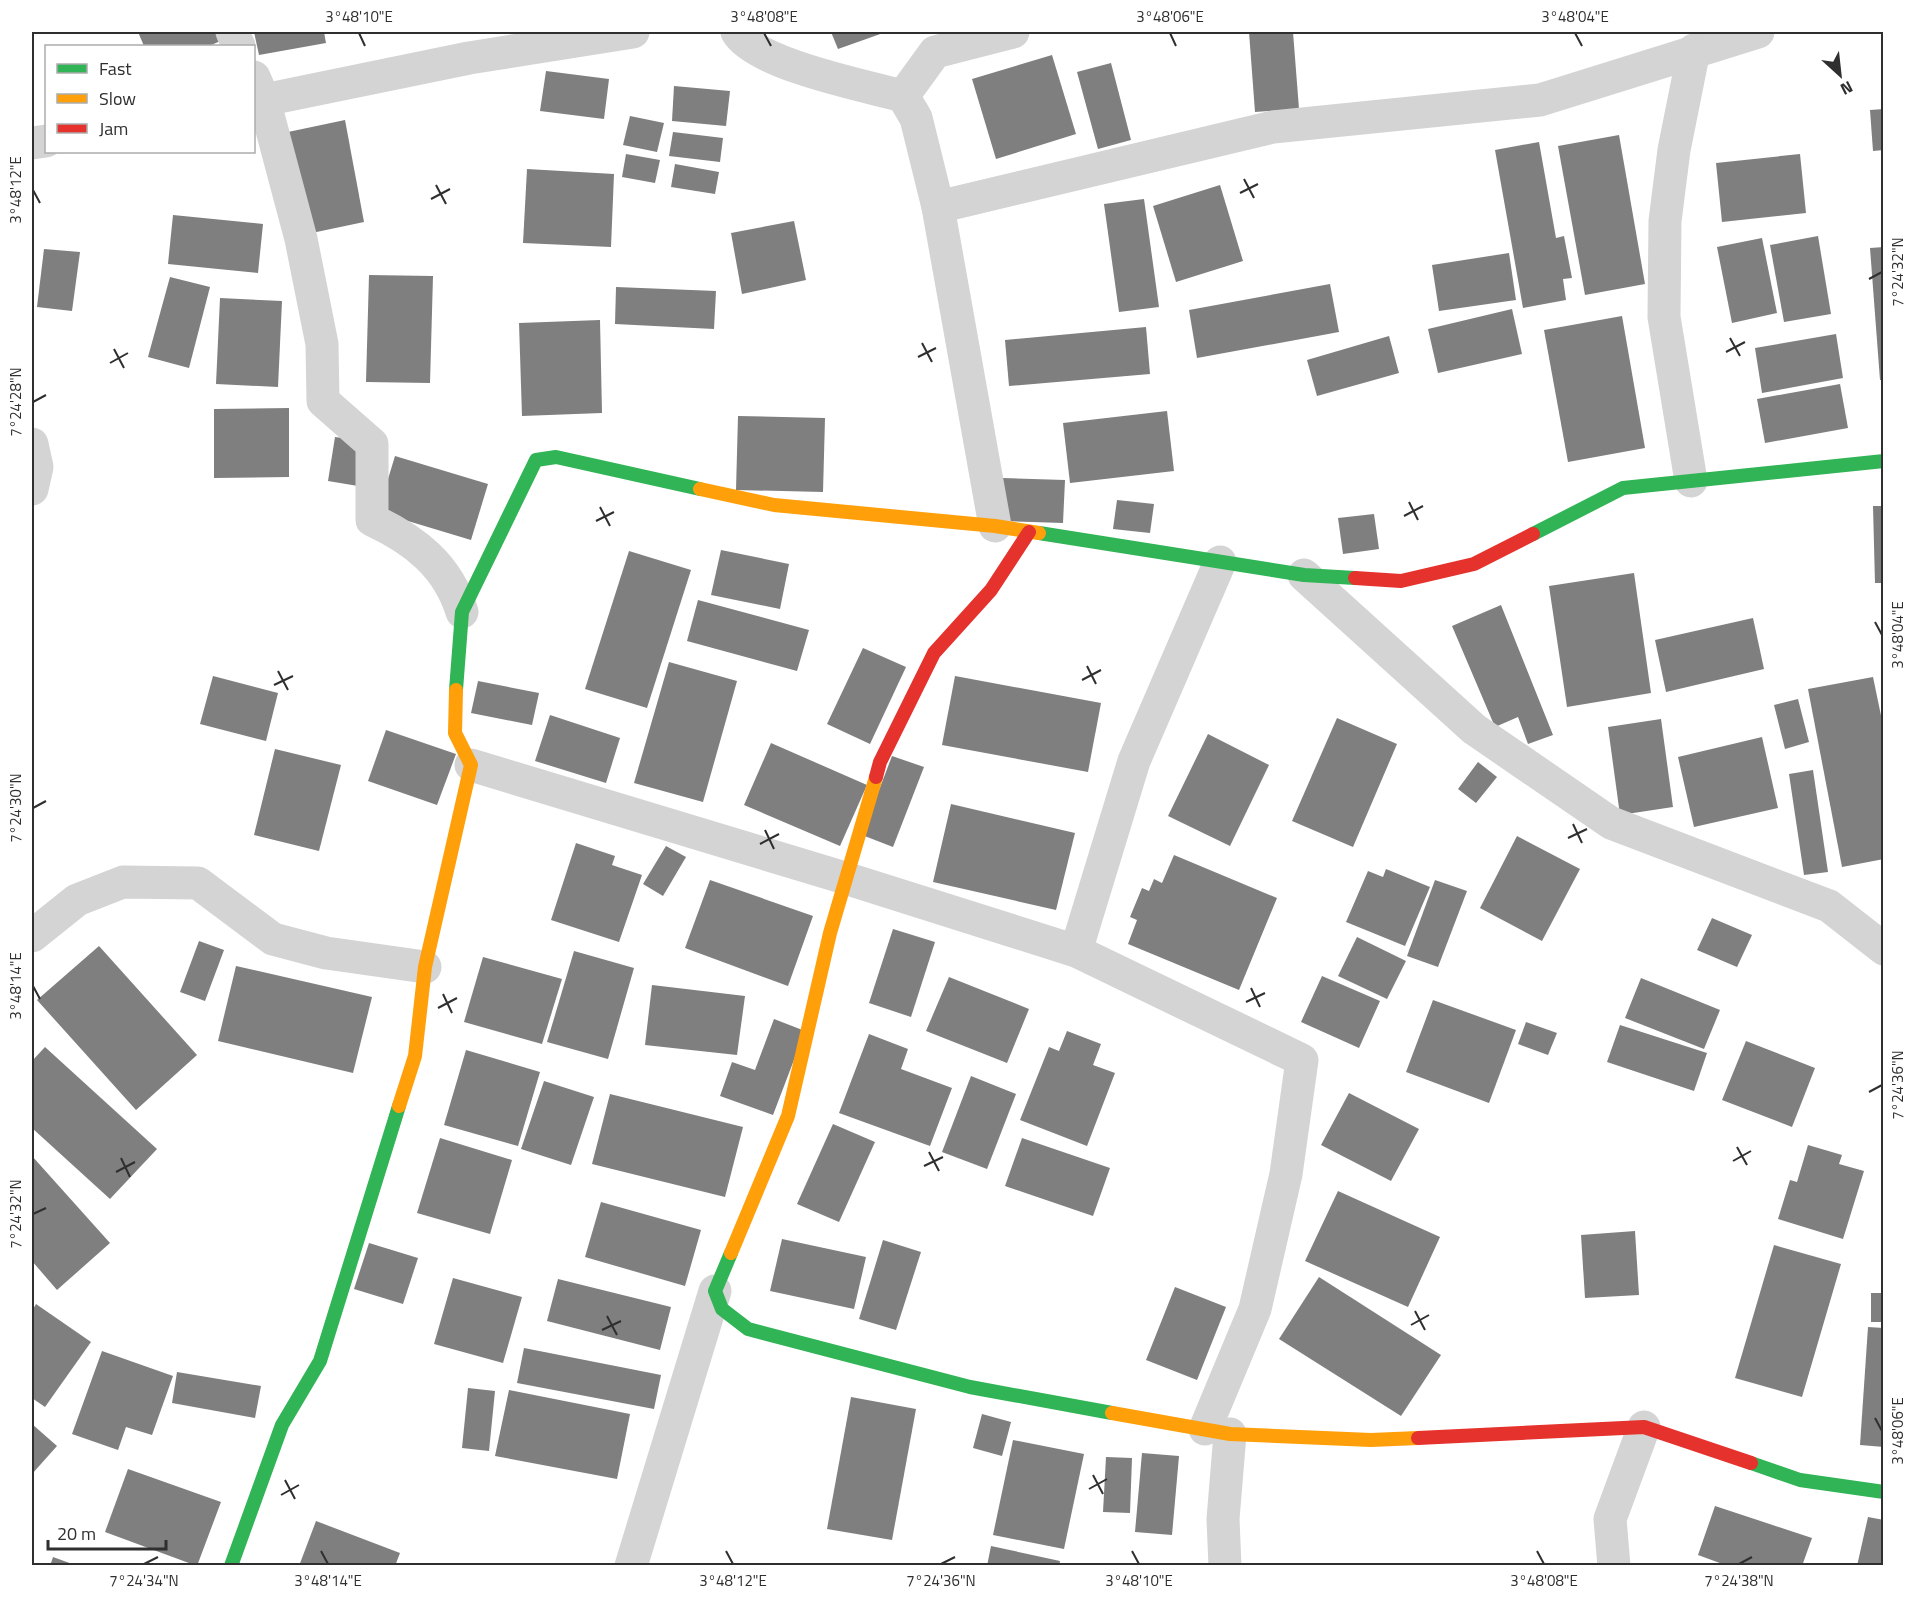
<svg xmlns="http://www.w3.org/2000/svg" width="1915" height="1597" font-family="'Titillium Web',sans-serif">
<rect width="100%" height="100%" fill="#fff"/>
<g fill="#7f7f7f">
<polygon points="138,32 222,32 225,39 209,46 144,46"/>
<polygon points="254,32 324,32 326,43 259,55"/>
<polygon points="831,32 886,32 838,49"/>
<polygon points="1249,32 1293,32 1299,109 1255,112"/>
<polygon points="1052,55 1076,134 996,159 972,79"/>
<polygon points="1111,63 1131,140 1098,149 1077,72"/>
<polygon points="546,71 609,79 604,119 540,111"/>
<polygon points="674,86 730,91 726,126 672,121"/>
<polygon points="1884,109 1884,150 1873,151 1870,110"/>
<polygon points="630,116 664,123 657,152 623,145"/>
<polygon points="345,120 364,222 307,234 288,132"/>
<polygon points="673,132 723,138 720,162 669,156"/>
<polygon points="1619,135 1645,284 1585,295 1558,146"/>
<polygon points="1539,142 1556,238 1564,236 1572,278 1563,279 1566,300 1523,308 1495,150"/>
<polygon points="626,154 660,160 655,183 622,177"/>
<polygon points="1800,154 1806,213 1722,222 1716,163"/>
<polygon points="675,164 719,172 715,194 671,187"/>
<polygon points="527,169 614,174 611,247 523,243"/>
<polygon points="1220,185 1243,261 1176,282 1153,206"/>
<polygon points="1144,199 1159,307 1119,312 1104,204"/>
<polygon points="173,215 263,224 258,273 168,264"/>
<polygon points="794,221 806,280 742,294 731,233"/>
<polygon points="1818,236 1831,314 1784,322 1770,245"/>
<polygon points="1762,238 1777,313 1732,323 1717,247"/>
<polygon points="1884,247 1884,380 1880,380 1870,248"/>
<polygon points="44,249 80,252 72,311 37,307"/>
<polygon points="1509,253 1516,300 1439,311 1432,265"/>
<polygon points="369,275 433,276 430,383 366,382"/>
<polygon points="170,277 210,287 189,368 148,357"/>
<polygon points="1330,284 1339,332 1197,358 1189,310"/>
<polygon points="616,287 716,291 714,329 615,324"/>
<polygon points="220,298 282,301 278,387 216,384"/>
<polygon points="1512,309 1522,354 1438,373 1428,329"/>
<polygon points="1622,316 1645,448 1568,462 1544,330"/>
<polygon points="600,320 602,413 522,416 519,323"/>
<polygon points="1146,327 1150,374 1009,386 1005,340"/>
<polygon points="1836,334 1843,378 1762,393 1755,348"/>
<polygon points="1389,336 1399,373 1317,396 1307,360"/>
<polygon points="1840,384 1848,428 1765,443 1757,399"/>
<polygon points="289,408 289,477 214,478 214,409"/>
<polygon points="1167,411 1174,471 1070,483 1063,423"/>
<polygon points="738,416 825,418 823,492 736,490"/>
<polygon points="335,437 366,441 358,486 328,481"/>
<polygon points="395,456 488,484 471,540 378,512"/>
<polygon points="1003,478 1065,480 1063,523 1001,521"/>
<polygon points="1117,500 1154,504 1150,533 1113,529"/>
<polygon points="1873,506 1884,506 1884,583 1875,583"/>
<polygon points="1374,514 1379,549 1343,554 1338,518"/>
<polygon points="721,550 789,564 780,609 711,595"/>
<polygon points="629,551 691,570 647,708 585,689"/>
<polygon points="1634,573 1651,693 1567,707 1549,586"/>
<polygon points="698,600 809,630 797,671 687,641"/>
<polygon points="1501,605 1553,735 1528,744 1518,717 1495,727 1452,626"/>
<polygon points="1753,618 1764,669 1666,692 1655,640"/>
<polygon points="863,648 906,667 870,744 827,724"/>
<polygon points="669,662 737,681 703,802 634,783"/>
<polygon points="213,676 278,693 266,741 200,724"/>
<polygon points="955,676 1101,703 1088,772 942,745"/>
<polygon points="1873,677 1884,730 1884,859 1842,867 1808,689"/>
<polygon points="478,681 539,693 532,725 471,713"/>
<polygon points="1798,699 1809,742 1785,749 1774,705"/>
<polygon points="550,715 620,738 606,783 535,761"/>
<polygon points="1337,718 1397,744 1353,847 1292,821"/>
<polygon points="1661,719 1673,807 1620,815 1608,727"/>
<polygon points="386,730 456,754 437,805 368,781"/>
<polygon points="1208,734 1269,765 1230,846 1168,816"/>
<polygon points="1762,737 1778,808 1694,827 1678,757"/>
<polygon points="771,743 867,785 840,846 744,805"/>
<polygon points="275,749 341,765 319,851 254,835"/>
<polygon points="892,756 924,767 893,847 862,835"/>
<polygon points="1478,762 1497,777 1476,803 1458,789"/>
<polygon points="1813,770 1828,872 1804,875 1789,774"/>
<polygon points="951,804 1075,833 1056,910 933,882"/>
<polygon points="1517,836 1580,869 1542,941 1480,908"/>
<polygon points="576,843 615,856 612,865 642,875 619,942 551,920"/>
<polygon points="666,846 686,857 663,896 643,884"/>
<polygon points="1174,855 1277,898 1239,990 1128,944 1137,920 1130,917 1142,888 1149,891 1154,879 1162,883"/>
<polygon points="1386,869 1430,887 1405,946 1346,922 1368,871 1383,877"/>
<polygon points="710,880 813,916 788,986 685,948"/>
<polygon points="1435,880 1467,891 1438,967 1407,956"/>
<polygon points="1712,918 1752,935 1737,967 1697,950"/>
<polygon points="893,929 935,942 911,1017 869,1003"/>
<polygon points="1357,937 1406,961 1387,999 1338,976"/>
<polygon points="199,941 224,950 205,1001 180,992"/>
<polygon points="99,946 197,1055 136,1110 37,1000"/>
<polygon points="574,951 634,968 608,1059 547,1042"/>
<polygon points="483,957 562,979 542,1044 464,1022"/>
<polygon points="236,966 372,997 353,1073 218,1041"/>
<polygon points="1322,976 1380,1001 1359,1048 1301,1022"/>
<polygon points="949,977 1029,1009 1007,1063 926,1031"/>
<polygon points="1641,978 1720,1010 1704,1049 1625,1018"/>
<polygon points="652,985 745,996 737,1055 645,1045"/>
<polygon points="1433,1000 1516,1030 1489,1103 1406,1072"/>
<polygon points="774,1019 805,1031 773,1115 720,1096 732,1062 755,1070"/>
<polygon points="1526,1022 1557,1033 1548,1055 1518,1044"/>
<polygon points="1620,1025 1707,1053 1694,1091 1607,1062"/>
<polygon points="1067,1031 1101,1044 1093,1065 1115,1073 1087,1146 1020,1120 1049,1047 1059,1051"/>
<polygon points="869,1034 908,1049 901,1069 952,1088 930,1146 839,1113"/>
<polygon points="1746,1041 1815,1068 1792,1127 1722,1100"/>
<polygon points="45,1047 157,1149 110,1199 32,1128 32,1061"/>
<polygon points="466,1050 540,1072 518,1146 444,1125"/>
<polygon points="971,1076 1016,1094 987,1169 942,1152"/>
<polygon points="544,1081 594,1097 571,1165 521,1149"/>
<polygon points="1349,1093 1419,1129 1391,1181 1321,1145"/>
<polygon points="610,1094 743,1127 725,1197 592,1164"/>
<polygon points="833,1124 875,1142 839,1222 797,1204"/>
<polygon points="440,1138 512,1160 490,1234 417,1213"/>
<polygon points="1022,1138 1110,1168 1093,1216 1005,1186"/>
<polygon points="1808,1145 1842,1155 1839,1164 1864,1171 1843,1239 1778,1219 1790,1180 1797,1182"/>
<polygon points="32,1156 110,1243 57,1290 32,1261"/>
<polygon points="1338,1191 1440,1237 1408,1307 1305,1261"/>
<polygon points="601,1202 701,1230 685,1286 585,1257"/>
<polygon points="1635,1231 1639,1295 1585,1298 1581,1235"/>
<polygon points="782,1239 866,1257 854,1309 770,1291"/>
<polygon points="883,1240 921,1252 896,1330 859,1319"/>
<polygon points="369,1243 418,1258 403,1304 354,1289"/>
<polygon points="1774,1245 1841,1264 1802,1397 1735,1378"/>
<polygon points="1319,1277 1441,1355 1401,1416 1279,1339"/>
<polygon points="453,1278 522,1297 503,1363 434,1344"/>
<polygon points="558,1279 671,1307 660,1350 547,1321"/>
<polygon points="1175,1287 1226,1307 1197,1380 1146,1360"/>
<rect x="1871" y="1293" width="13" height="29"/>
<polygon points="36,1304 91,1342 45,1407 32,1398 32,1311"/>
<polygon points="1868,1327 1884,1328 1884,1447 1860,1445"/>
<polygon points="524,1348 661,1375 654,1409 517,1383"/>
<polygon points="102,1351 173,1376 152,1435 126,1427 118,1450 72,1434"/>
<polygon points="177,1372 261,1386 255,1418 172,1403"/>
<polygon points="468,1388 495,1391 489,1451 462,1448"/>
<polygon points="509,1390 630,1414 617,1479 495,1456"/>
<polygon points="851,1397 916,1409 892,1540 827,1529"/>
<polygon points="982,1414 1011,1422 1002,1456 973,1448"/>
<polygon points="32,1424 57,1446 32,1474"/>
<polygon points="1013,1440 1084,1454 1064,1549 993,1535"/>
<polygon points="1142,1453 1179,1456 1172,1535 1135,1532"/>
<polygon points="1106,1457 1132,1458 1130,1513 1103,1512"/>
<polygon points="128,1469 221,1502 197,1566 105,1532"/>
<polygon points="1715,1506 1812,1538 1802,1566 1728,1566 1698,1555"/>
<polygon points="1868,1517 1884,1520 1884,1566 1857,1566"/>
<polygon points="316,1521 400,1553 395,1566 299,1566"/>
<polygon points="991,1546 1060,1561 1059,1566 987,1566"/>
<polygon points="53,1557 75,1565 75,1566 50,1566"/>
</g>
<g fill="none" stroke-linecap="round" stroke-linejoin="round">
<g stroke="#d4d4d4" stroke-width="33">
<polyline points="232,32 239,46"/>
<path d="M737,32C755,64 866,86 903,96L916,118L938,207L995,526"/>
<path d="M254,77L264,100L301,239L322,344L323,401L372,444V520C415,540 448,566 462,612"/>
<polyline points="903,96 935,52 1013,32"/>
<polyline points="254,102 469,58 633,32"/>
<polyline points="32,143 46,141"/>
<polyline points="938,207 1273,127 1540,100 1758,32"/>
<polyline points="32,444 37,467 32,489"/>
<polyline points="1691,481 1664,317 1665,221 1674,150 1694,50"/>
<polyline points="1304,575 1474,729 1611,823 1829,906 1884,949"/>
<polyline points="471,765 845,878 1076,951 1302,1060 1286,1174 1255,1309 1205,1429"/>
<polyline points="32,936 77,900 123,882 198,883 273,939 326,953 425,967"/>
<polyline points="1076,951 1134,761 1220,562"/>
<polyline points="631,1566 715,1291"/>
<polyline points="1225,1566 1223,1519 1230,1434"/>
<polyline points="1614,1566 1610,1519 1644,1427"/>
</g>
<g stroke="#30b455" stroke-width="14">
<polyline points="1039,533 1304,575 1355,578"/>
<polyline points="1533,534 1623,488 1884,461"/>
<polyline points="456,690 462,612 536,460 556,457 700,489"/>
<polyline points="731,1253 715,1291 722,1309 748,1329 970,1387 1112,1413"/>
<polyline points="1751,1463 1800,1480 1884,1492"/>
<polyline points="231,1566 282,1425 320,1361 399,1106"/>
</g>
<g stroke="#ff9f0a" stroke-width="14">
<polyline points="700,489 774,505 995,526 1039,533"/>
<polyline points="399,1106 415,1056 425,967 471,765 455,733 456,690"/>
<polyline points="731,1253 788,1116 830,933 876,777"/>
<polyline points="1112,1413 1230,1434 1371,1440 1418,1438"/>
</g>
<g stroke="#e5322d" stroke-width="14">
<polyline points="1355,578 1401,581 1474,564 1533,534"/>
<polyline points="876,777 880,762 934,653 991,590 1029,532"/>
<polyline points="1418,1438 1644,1427 1751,1463"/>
</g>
</g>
<path fill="none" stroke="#2f2f2f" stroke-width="2" d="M359,33L365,46M764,33L771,46M1170,33L1176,46M1575,33L1582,46M1244,179L1254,198M436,185L446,204M33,190L40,203M1240,193L1258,184M431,199L450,189M1869,279L1882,272M1730,338L1740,356M922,343L932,362M114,349L124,368M1726,352L1745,342M918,357L936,348M110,363L128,353M33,402L46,395M1409,502L1418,520M600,507L610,526M1404,516L1423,506M596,521L614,512M1875,622L1882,635M1087,666L1096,684M278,671L288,690M1082,680L1101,670M274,685L293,676M33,808L46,801M1573,824L1582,843M765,830L774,849M1568,838L1587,829M760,844L779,834M33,986L40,999M1251,988L1260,1007M443,994L452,1013M1246,1002L1265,993M438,1008L457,998M1869,1092L1882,1085M1737,1147L1747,1165M929,1152L939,1171M121,1158L130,1177M1733,1161L1751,1151M924,1166L943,1157M116,1172L135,1162M33,1214L46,1208M1415,1311L1425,1330M607,1316L617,1335M1411,1325L1429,1315M602,1330L621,1321M1875,1418L1882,1431M1093,1475L1103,1494M285,1480L295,1499M1089,1489L1107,1479M281,1495L299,1485M321,1551L328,1564M726,1551L733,1564M1132,1551L1139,1564M1537,1551L1544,1564M144,1564L158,1557M941,1564L955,1557M1739,1564L1752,1557"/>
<rect width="1915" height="1597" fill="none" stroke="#ffffff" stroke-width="66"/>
<rect x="45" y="45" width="210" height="108" fill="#ffffff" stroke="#acacac" stroke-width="1.5"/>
<rect x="57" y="64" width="30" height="9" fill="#30b455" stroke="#acacac" stroke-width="1.5"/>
<text x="99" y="75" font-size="18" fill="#2f2f2f">Fast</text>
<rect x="57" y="94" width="30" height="9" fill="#ff9f0a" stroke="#acacac" stroke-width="1.5"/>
<text x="99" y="105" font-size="18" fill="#2f2f2f">Slow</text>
<rect x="57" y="124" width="30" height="9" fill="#e5322d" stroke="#acacac" stroke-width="1.5"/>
<text x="99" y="135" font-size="18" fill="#2f2f2f">Jam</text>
<g transform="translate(1840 75) rotate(153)" stroke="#ffffff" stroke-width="4.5" paint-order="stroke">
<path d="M0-4.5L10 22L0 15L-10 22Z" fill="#2f2f2f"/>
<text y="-9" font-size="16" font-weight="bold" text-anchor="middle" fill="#2f2f2f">N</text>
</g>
<path d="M48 1540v9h118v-9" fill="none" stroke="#2f2f2f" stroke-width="3"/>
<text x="57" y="1540" font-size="18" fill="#2f2f2f" stroke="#ffffff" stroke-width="4.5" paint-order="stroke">20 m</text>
<rect x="33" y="33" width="1849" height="1531" fill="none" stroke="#2f2f2f" stroke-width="2"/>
<g font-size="15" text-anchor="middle" fill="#2f2f2f">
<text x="359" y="22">3°48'10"E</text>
<text x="764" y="22">3°48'08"E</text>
<text x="1170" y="22">3°48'06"E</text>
<text x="1575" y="22">3°48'04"E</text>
<text transform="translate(16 190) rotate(-90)" y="5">3°48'12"E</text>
<text transform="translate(1898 272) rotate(-90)" y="5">7°24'32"N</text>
<text transform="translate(16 402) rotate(-90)" y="5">7°24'28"N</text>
<text transform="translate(1898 635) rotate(-90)" y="5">3°48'04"E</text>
<text transform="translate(16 808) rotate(-90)" y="5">7°24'30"N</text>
<text transform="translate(16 986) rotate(-90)" y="5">3°48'14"E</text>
<text transform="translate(1898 1085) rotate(-90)" y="5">7°24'36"N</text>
<text transform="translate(16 1214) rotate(-90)" y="5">7°24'32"N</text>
<text transform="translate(1898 1431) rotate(-90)" y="5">3°48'06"E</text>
<text x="144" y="1586">7°24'34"N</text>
<text x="328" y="1586">3°48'14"E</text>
<text x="733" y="1586">3°48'12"E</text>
<text x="941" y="1586">7°24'36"N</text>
<text x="1139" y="1586">3°48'10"E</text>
<text x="1544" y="1586">3°48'08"E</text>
<text x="1739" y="1586">7°24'38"N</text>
</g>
</svg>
